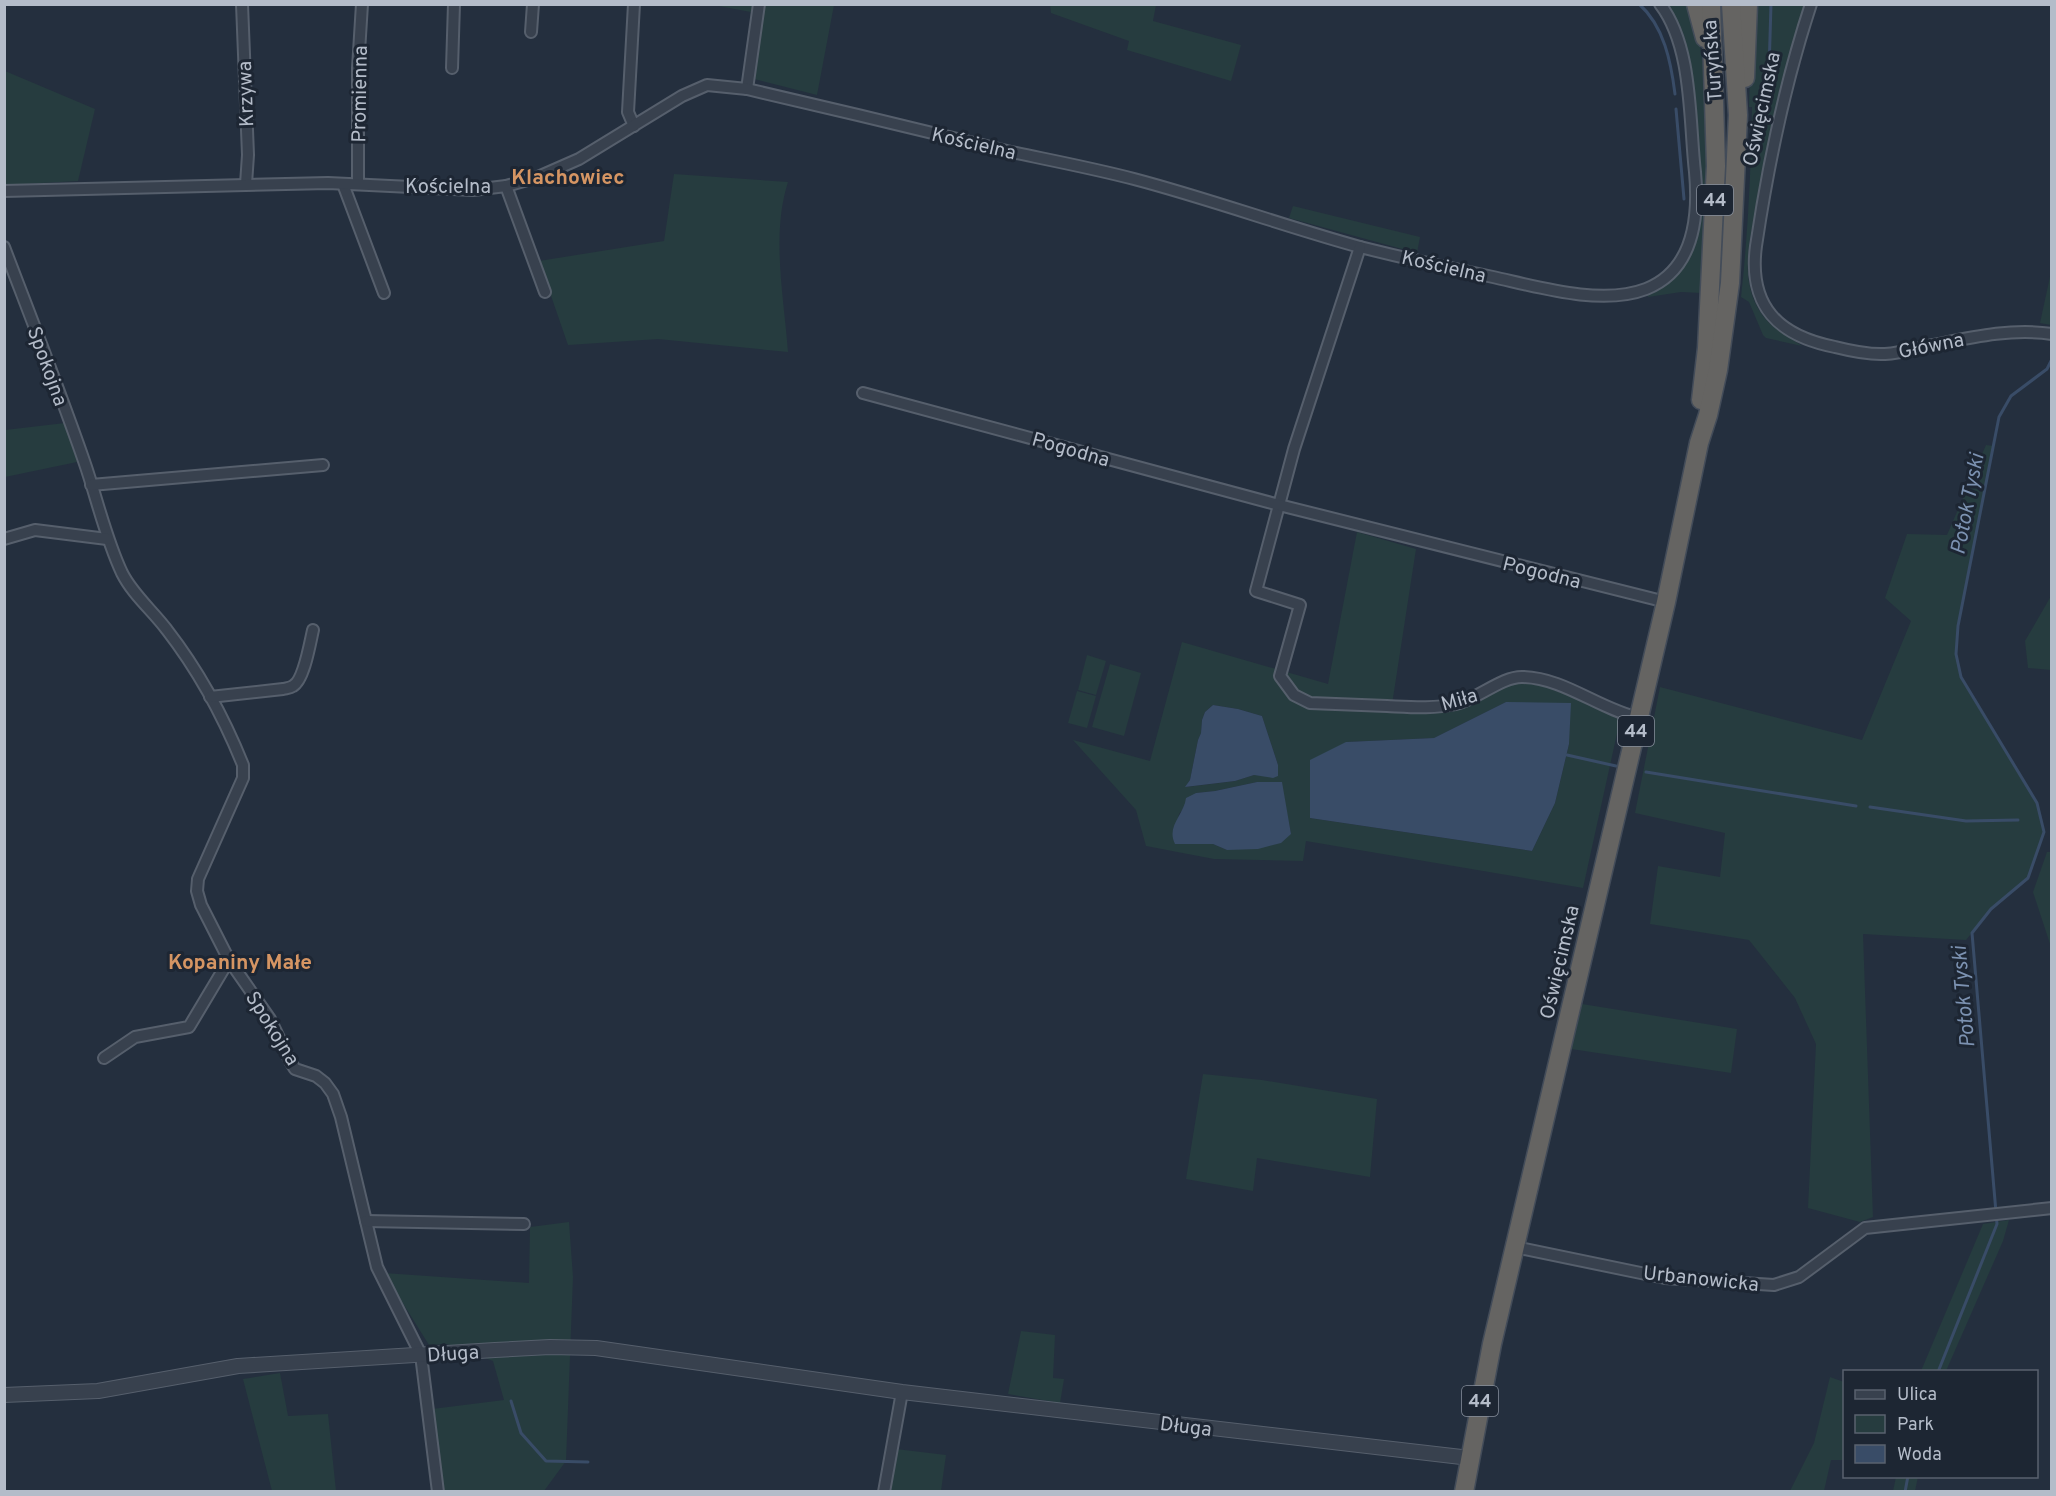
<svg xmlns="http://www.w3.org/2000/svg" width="2056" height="1496" font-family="Overpass,sans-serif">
<rect width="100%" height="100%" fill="#242f3e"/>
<g fill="#263c3f" fill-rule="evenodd">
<polygon points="713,5 834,5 817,95 746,77 751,12"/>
<polygon points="1050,5 1156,5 1153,21 1241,45 1231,81 1127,50 1129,41 1051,13"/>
<path d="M1667,5H1689C1719,91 1706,203 1701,293L1681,292L1648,297L1649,293C1681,275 1692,260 1699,224L1689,62L1684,36Z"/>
<path d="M1752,5H1805C1786,63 1774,122 1762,182C1755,219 1739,263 1754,300C1765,326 1781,331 1802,346L1766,338L1763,335L1749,302L1741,297C1748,234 1751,171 1752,107H1749Z"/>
<polygon points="5,71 95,109 78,181 5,185"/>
<path d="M674,174L788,182C771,235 784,297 788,352L658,339L568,345L539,261L664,241Z"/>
<polygon points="1293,206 1420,237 1417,253 1289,218"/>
<polygon points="2051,272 2052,324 2051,325 2040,323"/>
<polygon points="65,423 77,462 5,477 5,430"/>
<polygon points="1986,445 1994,446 1958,626 1956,654 1961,677 2037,803 2044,832 2028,878 1991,909 1966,940 1863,934 1873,1217 1860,1222 1808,1208 1816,1044 1795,998 1749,940 1650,924 1658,866 1720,877 1725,833 1635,813 1660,687 1862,740 1911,621 1885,598 1907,534 1947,535"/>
<path d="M1357,532L1416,549L1391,711L1465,706L1518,681L1545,687L1579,699L1620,720L1583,888L1306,841L1303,861L1214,859L1146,846L1136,810L1073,740L1150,761L1182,642L1328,684ZM1506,702L1569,744L1555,803L1532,851L1310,818L1346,742L1434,738ZM1213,705L1238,709L1262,716L1278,765V776L1254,775L1235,781L1186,787L1190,780L1198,740L1201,733L1202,720L1205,712ZM1257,782H1281L1291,834L1227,850L1213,844H1175L1179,814L1196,793L1215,791Z"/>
<polygon points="2051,596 2051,670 2028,668 2025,641"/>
<polygon points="1087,655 1106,661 1096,695 1078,690"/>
<polygon points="1110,664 1141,673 1124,736 1092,727"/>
<polygon points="1077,691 1096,696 1087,728 1068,723"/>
<polygon points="2047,852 2052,852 2051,947 2033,892"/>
<polygon points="1582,1004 1737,1029 1731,1073 1571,1049"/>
<polygon points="1203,1074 1262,1080 1377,1099 1370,1177 1257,1158 1253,1191 1186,1179"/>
<polygon points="2009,1220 2003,1241 1946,1371 1921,1371 1983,1224"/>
<polygon points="569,1222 573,1277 566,1461 544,1491 443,1491 432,1409 504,1400 493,1361 447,1344 429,1345 384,1273 529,1283 530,1227"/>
<polygon points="1021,1331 1055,1335 1053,1378 1064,1379 1060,1403 1008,1394"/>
<polygon points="280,1373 288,1416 328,1414 336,1491 272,1491 243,1379"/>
<polygon points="1830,1377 1844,1382 1844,1460 1831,1460 1824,1491 1790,1491 1814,1443"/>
<polygon points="896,1449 946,1455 941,1491 889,1492"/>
<polygon points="1896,1477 1918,1477 1915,1491 1893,1491"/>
</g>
<g fill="#394c67">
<polygon points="1506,702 1571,703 1569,744 1555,803 1532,851 1310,818 1310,760 1346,742 1434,738"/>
<polygon points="1213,705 1238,709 1262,716 1278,765 1278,776 1273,778 1254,775 1235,781 1185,787 1190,780 1198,740 1201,733 1202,720 1205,712"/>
<path d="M1257,782H1282L1291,834L1281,843L1258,849L1227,850L1213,844H1175C1166,826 1184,815 1186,798L1196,793L1215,791Z"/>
</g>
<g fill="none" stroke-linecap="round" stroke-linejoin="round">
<g stroke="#394c67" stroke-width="3">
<path d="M1639,4C1664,26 1671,62 1675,94"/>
<polyline points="1765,107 1769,71 1771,4"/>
<polyline points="1676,109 1684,199"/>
<polyline points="1567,755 1616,766"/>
<polyline points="1646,772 1856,806"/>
<polyline points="1870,807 1966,821 2018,820"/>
<polyline points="1938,1372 1997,1224 1972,933 1991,909 2028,878 2044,832 2037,803 1961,677 1956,654 1958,626 1999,417 2011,396 2047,369 2052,359"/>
<polyline points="511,1401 521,1433 546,1461 588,1462"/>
<polyline points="1905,1492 1908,1476"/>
</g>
<g stroke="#565f6c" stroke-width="14">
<g id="minor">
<polyline points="242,4 248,155 246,184"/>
<polyline points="634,4 628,112 634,126"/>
<path d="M1811,4C1785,83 1768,165 1756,246C1748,307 1779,336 1835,347C1851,351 1868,355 1885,354C1901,353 1918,348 1934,345C1973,337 2012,328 2052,334"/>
<polyline points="531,32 533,4"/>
<polyline points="452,68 454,4"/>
<polyline points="747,89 759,4"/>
<polyline points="343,184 384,293"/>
<polyline points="358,184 358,68 362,4"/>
<polyline points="506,186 545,292"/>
<path d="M4,191L328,183L473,190L506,186L538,177L579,159L682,96L707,85L747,89C834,109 920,130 1007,151C1049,160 1092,168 1134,179C1210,199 1284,226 1360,247C1404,258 1449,268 1493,277C1538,287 1602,306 1646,289C1694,270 1699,216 1695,172C1689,120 1693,47 1660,4"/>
<path d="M4,247C31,318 59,389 84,461C97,498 105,537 122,573C133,595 153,611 167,630C198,670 224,718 243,765V778L198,879L197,891L201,905L229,960L270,1019L290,1061L295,1069L316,1076L325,1083L333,1094L341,1117L377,1267L421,1355L438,1492"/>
<path d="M1360,247L1294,449L1256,591L1300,605L1280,676L1294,695L1310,703C1335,704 1361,705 1387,706C1410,707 1433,709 1456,704C1478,699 1502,676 1523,677C1564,678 1599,709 1639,718"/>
<polyline points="863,393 1279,505 1666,602"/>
<polyline points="91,485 323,465"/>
<polyline points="4,539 35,530 107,539"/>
<path d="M210,697L283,689C287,688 290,688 293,686C304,680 310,643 313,630"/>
<polyline points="104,1058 135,1037 189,1027 229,960"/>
<polyline points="366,1221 524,1224"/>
<polyline points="1515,1247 1665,1278 1774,1285 1799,1277 1865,1228 2052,1208"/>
<polyline points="884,1492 902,1392"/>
</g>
</g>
<g stroke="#565f6c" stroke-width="16">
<polyline id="tertiary" points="4,1395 98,1391 238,1366 495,1350 550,1347 596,1348 902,1392 1470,1458"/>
</g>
<g stroke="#434c59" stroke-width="21">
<g id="trunk">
<polyline points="1696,4 1705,38"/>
<polyline points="1745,78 1748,4"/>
<polyline points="1701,400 1707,348 1716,166 1711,4"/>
<polyline points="1464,1492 1492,1344 1666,602 1699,443 1708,415 1718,370 1730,283 1738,115 1731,4"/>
</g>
</g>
<use href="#minor" stroke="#38414e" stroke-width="10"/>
<use href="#tertiary" stroke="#38414e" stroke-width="14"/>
<use href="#trunk" stroke="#656462" stroke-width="18"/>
</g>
<g text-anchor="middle" stroke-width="6" stroke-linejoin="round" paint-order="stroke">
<g fill="#1d2633" stroke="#878f9c" stroke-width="1.5">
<rect x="1697" y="185" width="36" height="30" rx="4.5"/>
<rect x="1618" y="716" width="36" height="30" rx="4.5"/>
<rect x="1462" y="1386" width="36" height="30" rx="4.5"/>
</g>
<g font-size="18" font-weight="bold" fill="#b4bcc9">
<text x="1715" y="206">44</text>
<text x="1636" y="737">44</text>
<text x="1480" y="1407">44</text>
</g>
<g font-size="20" fill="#b4bcc9" stroke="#1d2633">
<text transform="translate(1712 61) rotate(-94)" y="7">Turyńska</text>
<text transform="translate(245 94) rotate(-92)" y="7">Krzywa</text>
<text transform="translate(359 94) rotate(-89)" y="7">Promienna</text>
<text transform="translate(1761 109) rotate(-78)" y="7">Oświęcimska</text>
<text transform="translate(974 143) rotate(13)" y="7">Kościelna</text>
<text x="448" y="193">Kościelna</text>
<text transform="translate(1444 266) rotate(13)" y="7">Kościelna</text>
<text transform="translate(1931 345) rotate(-11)" y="7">Główna</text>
<text transform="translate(48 366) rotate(70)" y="7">Spokojna</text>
<text transform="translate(1071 449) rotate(16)" y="7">Pogodna</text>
<text transform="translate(1542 572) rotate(14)" y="7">Pogodna</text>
<text transform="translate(1459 699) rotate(-16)" y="7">Miła</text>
<text transform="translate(1559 962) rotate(-77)" y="7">Oświęcimska</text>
<text transform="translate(273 1028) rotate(58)" y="7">Spokojna</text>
<text transform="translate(1701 1278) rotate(6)" y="7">Urbanowicka</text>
<text transform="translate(453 1353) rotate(-4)" y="7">Długa</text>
<text transform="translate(1186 1426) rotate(7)" y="7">Długa</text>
</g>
<g font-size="21" font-weight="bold" fill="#d59563" stroke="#1d2633">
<text x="568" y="184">Klachowiec</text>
<text x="240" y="969">Kopaniny Małe</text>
</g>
<g font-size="21" font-style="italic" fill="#7c92b1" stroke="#1d2633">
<text transform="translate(1967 504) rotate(-79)" y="7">Potok Tyski</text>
<text transform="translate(1963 997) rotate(-95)" y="7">Potok Tyski</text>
</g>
</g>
<rect width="2056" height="1496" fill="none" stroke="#b4bcc9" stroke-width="12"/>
<rect x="1843" y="1370" width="195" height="108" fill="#1d2633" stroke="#59626f" stroke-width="1.5"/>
<rect x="1855" y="1390" width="30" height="9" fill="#38414e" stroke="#59626f" stroke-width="1.5"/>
<text x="1897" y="1400" font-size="18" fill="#b4bcc9">Ulica</text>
<rect x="1855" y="1415" width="30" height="18" fill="#263c3f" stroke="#59626f" stroke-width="1.5"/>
<text x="1897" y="1430" font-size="18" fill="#b4bcc9">Park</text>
<rect x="1855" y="1445" width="30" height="18" fill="#394c67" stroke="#59626f" stroke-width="1.5"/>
<text x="1897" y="1460" font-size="18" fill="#b4bcc9">Woda</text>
</svg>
